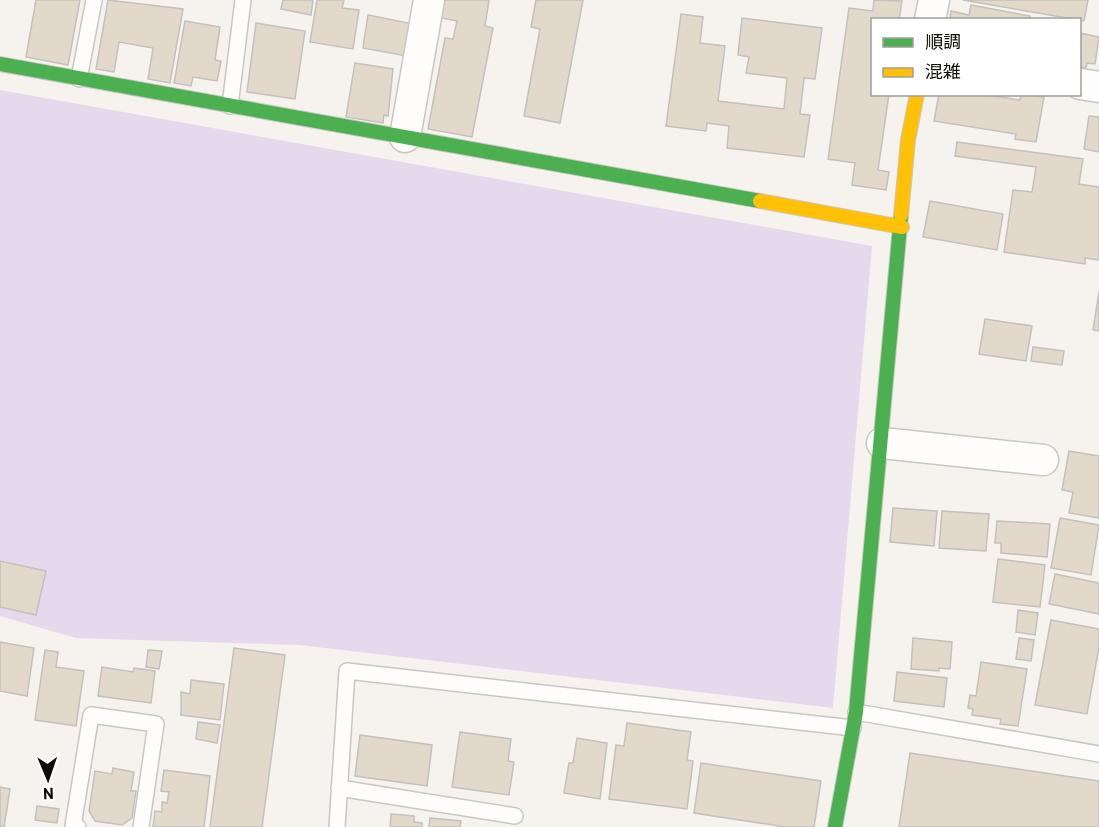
<svg xmlns="http://www.w3.org/2000/svg" width="1099" height="827" font-family="Barlow,'Noto Sans JP',sans-serif">
<rect width="100%" height="100%" fill="#f6f2ed"/>
<polygon fill="#e6d9ed" points="0,90 872,246 833,708 300,645 76,638 0,616"/>
<g fill="#e2d9cb" stroke="#c3c0bd" stroke-width="1.5">
<polygon points="36,0 80,0 68,65 26,57"/>
<polygon points="108,0 183,9 170,83 148,79 153,48 119,42 114,72 96,69"/>
<polygon points="283,0 313,0 311,15 281,9"/>
<polygon points="317,0 344,0 342,8 359,10 353,49 310,42"/>
<polygon points="445,0 489,0 485,26 493,28 472,137 428,129 445,38 453,39 457,21 437,17 440,2 444,3"/>
<polygon points="536,0 583,0 560,123 524,116 540,29 531,27"/>
<polygon points="874,0 902,1 899,20 872,20 872,94 889,94 878,170 889,172 886,190 852,185 855,163 828,159 849,8 873,11"/>
<polygon points="963,0 1088,0 1084,21"/>
<polygon points="971,5 1030,16 1030,20 950,20 951,11 969,15"/>
<polygon points="681,14 703,17 700,43 725,46 718,101 784,109 787,78 746,73 749,57 738,55 742,18 822,28 815,79 804,78 800,114 810,115 804,157 727,148 729,126 707,123 706,131 666,126"/>
<polygon points="368,15 413,24 406,56 363,48"/>
<polygon points="185,21 220,27 215,60 221,61 217,81 193,77 191,86 174,83"/>
<polygon points="256,23 305,31 295,99 247,92"/>
<polygon points="1080,33 1099,37 1095,64 1087,63 1086,68 1080,67"/>
<polygon points="355,63 393,69 388,116 384,115 383,123 346,117"/>
<polygon points="939,94 981,94 1020,100 1021,94 1044,97 1036,142 1015,139 1016,134 934,121"/>
<polygon points="1089,116 1099,117 1099,152 1084,149"/>
<polygon points="957,142 1083,159 1079,184 1099,187 1099,260 1085,258 1085,264 1004,252 1013,190 1032,192 1036,167 955,156"/>
<polygon points="930,201 1003,214 997,250 923,237"/>
<polygon points="1099,292 1099,331 1093,330"/>
<polygon points="985,319 1032,326 1026,361 979,354"/>
<polygon points="1033,347 1064,351 1062,365 1031,361"/>
<polygon points="1069,451 1099,456 1099,518 1069,513 1073,492 1062,490"/>
<polygon points="893,508 937,511 934,546 890,542"/>
<polygon points="942,511 989,514 986,551 939,548"/>
<polygon points="1060,518 1099,525 1091,575 1051,568"/>
<polygon points="997,521 1050,524 1047,557 1001,553 1001,543 995,543"/>
<polygon points="998,559 1045,565 1040,607 993,602"/>
<polygon points="0,561 46,571 36,615 0,607"/>
<polygon points="1055,574 1099,583 1099,614 1049,604"/>
<polygon points="1018,610 1038,613 1035,635 1016,632"/>
<polygon points="1051,620 1099,629 1099,647 1087,714 1035,705"/>
<polygon points="913,638 952,642 950,669 939,668 939,671 911,669"/>
<polygon points="1019,638 1034,640 1031,661 1016,659"/>
<polygon points="0,642 34,648 27,696 0,691"/>
<polygon points="234,648 285,655 262,827 210,827"/>
<polygon points="45,650 58,652 56,667 84,671 76,726 35,720"/>
<polygon points="148,650 162,651 159,669 146,667"/>
<polygon points="981,662 1027,669 1018,726 1000,724 1001,719 972,715 973,709 968,708 970,695 976,696"/>
<polygon points="102,667 133,672 134,668 155,671 151,703 98,696"/>
<polygon points="897,672 947,678 944,707 894,701"/>
<polygon points="191,680 224,684 220,720 181,715 181,692 190,694"/>
<polygon points="198,722 220,725 217,743 196,739"/>
<polygon points="627,723 691,732 687,760 693,761 687,809 609,799 616,745 624,746"/>
<polygon points="460,732 511,739 508,761 514,762 509,795 452,787"/>
<polygon points="360,735 432,745 427,786 355,776"/>
<polygon points="577,738 607,743 600,799 564,793 569,763 573,763"/>
<polygon points="910,753 1099,781 1099,827 899,827"/>
<polygon points="701,763 821,781 814,827 786,827 694,813"/>
<polygon points="113,768 134,772 131,791 136,791 132,818 122,825 95,821 89,811 95,771 112,774"/>
<polygon points="164,770 210,776 204,827 153,827 155,811 162,812 162,802 167,803 169,792 161,791"/>
<polygon points="0,787 10,789 4,827 0,827"/>
<polygon points="37,806 59,809 57,823 35,820"/>
<polygon points="391,814 414,816 414,822 422,823 422,827 390,827"/>
<polygon points="430,818 461,821 460,827 429,827"/>
</g>
<g fill="none" stroke-linecap="round" stroke-linejoin="round">
<g stroke="#c9c7c3" stroke-width="18">
<g id="lane">
<polyline points="79,79 94,0"/>
<polyline points="230,106 243,0"/>
<polyline points="856,712 1099,754"/>
<polyline points="339,788 515,816"/>
<polyline points="78,827 73,826 91,715 156,724 141,827"/>
<polyline points="337,827 347,671 853,728"/>
</g>
</g>
<g stroke="#c9c7c3" stroke-width="33">
<g id="street">
<polyline points="930,20 934,0"/>
<polyline points="1080,84 1099,87"/>
<polyline points="405,137 429,0"/>
<polyline points="882,443 1043,460"/>
</g>
</g>
<g stroke="#c9c7c3" stroke-width="16">
<g id="fast">
<polyline points="0,64 760,201"/>
<polyline points="835,827 856,712 901,215"/>
</g>
</g>
<g stroke="#c9c7c3" stroke-width="16">
<g id="slow">
<polyline points="760,201 902,227"/>
<polyline points="901,215 908,140 917,94"/>
</g>
</g>
<use href="#lane" stroke="#fefdfc" stroke-width="15"/>
<use href="#street" stroke="#fefdfc" stroke-width="30"/>
<use href="#fast" stroke="#4caf50" stroke-width="14"/>
<use href="#slow" stroke="#ffc107" stroke-width="14"/>
</g>
<rect x="871" y="18" width="210" height="78" fill="#ffffff" stroke="#9f9e9d" stroke-width="1.5"/>
<rect x="883" y="38" width="30" height="9" fill="#4caf50" stroke="#9f9e9d" stroke-width="1.5"/>
<text x="925" y="48" font-size="18" fill="#0f0d09">順調</text>
<rect x="883" y="68" width="30" height="9" fill="#ffc107" stroke="#9f9e9d" stroke-width="1.5"/>
<text x="925" y="78" font-size="18" fill="#0f0d09">混雑</text>
<g transform="translate(48 779) rotate(178)" stroke="#ffffff" stroke-width="4.5" paint-order="stroke">
<path d="M0-4.5L10 22L0 15L-10 22Z" fill="#0f0d09"/>
<text y="-9" font-size="16" font-weight="bold" text-anchor="middle" fill="#0f0d09">N</text>
</g>
</svg>
